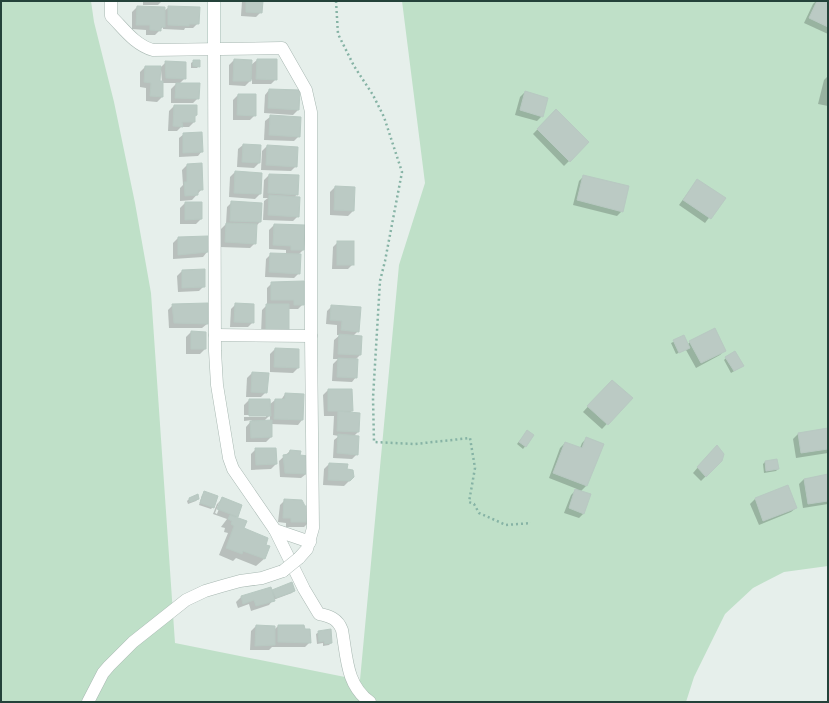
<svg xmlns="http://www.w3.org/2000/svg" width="829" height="703" font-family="'PT Sans',sans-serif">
<rect width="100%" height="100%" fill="#e6efeb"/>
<polygon fill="#bfe0c8" points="1,1 91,1 94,22 114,102 135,203 151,293 175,643 360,680 399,265 425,183 402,1 828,1 828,566 784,572 753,588 725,614 694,677 686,702 1,702"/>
<g fill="#0003" fill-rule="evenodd">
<polygon points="143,1 162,1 158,5 143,5"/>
<polygon points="171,1 196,1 195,2"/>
<polygon points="242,1 262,1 261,12 256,17 241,16"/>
<polygon points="816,1 821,1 828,4 828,34 804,23 813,4"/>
<polygon points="137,7 164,11 169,7 198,23 193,28 185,28 184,30 163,29 163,27 155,35 146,35 146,30 132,29 132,12"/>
<polygon points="234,60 250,66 257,60 276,79 271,84 252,84 252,79 245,86 229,85 229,65"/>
<polygon points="194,61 199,66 197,68 191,68 191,63"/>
<path d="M166,62L185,78L179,84L198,98L193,103H171V89L177,83H162V97L157,102L146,101V88L140,87V72L145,67H161ZM160,70H161L162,82H159Z"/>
<polygon points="828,76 828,106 818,104 824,80"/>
<polygon points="269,90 298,110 293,115 264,113 265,95"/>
<polygon points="525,92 542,116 537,121 515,115 520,97"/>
<polygon points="238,95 255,115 250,120 233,120 233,100"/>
<polygon points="174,106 194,117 194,122 189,127 181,127 177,131 168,131 169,111"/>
<polygon points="556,110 588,142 564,166 533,134"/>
<polygon points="270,117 299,136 294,141 264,140 265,121"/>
<polygon points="184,134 202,151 198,156 179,157 179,138"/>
<polygon points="243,145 260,146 259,163 254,168 237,167 238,149"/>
<polygon points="267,146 296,166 291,171 261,170 262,151"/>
<polygon points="187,165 202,189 192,200 180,201 180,188 183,185 182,170"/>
<polygon points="235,172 260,194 255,199 229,197 230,177"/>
<polygon points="269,175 297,194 294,198 298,216 293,221 263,220 264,201 268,198 263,198 264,180"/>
<polygon points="584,176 622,211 617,216 573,205 579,181"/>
<polygon points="697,180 724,198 705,223 679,205"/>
<polygon points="335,187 353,211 348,216 330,215 330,192"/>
<polygon points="232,202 260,222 256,226 255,243 250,248 220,247 221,229 226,224 227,207"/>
<polygon points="185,203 201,219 196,224 180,224 180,208"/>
<polygon points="274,225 303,250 298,255 299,273 294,278 265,277 266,259 271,254 286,254 286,250 269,249 269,230"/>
<polygon points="207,237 207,252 203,257 173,259 173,243 178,238"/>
<polygon points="338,242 353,264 348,269 332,269 333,247"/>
<polygon points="204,270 204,286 199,291 178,292 177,276 182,271"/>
<polygon points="272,283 303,304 298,309 288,309 261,334 262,310 267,305 267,288"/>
<polygon points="236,304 253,322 248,327 230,327 231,309"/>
<polygon points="173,305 207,324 202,328 169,328 168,310"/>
<polygon points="332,306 358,331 353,336 360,355 355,360 356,377 352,382 332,381 333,364 338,359 333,359 334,340 340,335 337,335 337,325 326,324 327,311"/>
<polygon points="191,332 205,333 205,349 200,354 186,354 186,337"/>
<polygon points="684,337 687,345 690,342 725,350 720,355 696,368 686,350 676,354 671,343"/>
<polygon points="275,349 298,368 293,373 270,372 270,354"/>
<polygon points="726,358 743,366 731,373 724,360"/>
<polygon points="252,373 266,392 261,397 246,397 247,378"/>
<polygon points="607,386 631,398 602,429 583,412"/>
<polygon points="328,390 352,411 349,413 358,432 354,436 357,454 352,459 333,458 334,440 339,436 333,435 334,416 324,416 323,395"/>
<path d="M285,394L302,420L298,425L271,424V437L266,442H246V427L252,420L244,421V417H266V415H244V405L249,400H269V405L275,400H281ZM270,415V422H263Z"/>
<polygon points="828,429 828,453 796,458 793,439 798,434"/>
<polygon points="525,434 533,436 523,449 517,444"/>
<polygon points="587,438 603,444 586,486 580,492 584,513 579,518 564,513 571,495 577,489 549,478 560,448 565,443 580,448 582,443"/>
<polygon points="256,449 276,464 271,469 251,470 251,454"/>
<polygon points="290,451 306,474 301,478 280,477 279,461"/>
<polygon points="712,451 721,461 701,481 693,473"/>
<polygon points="765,462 778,469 776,471 764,473 763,464"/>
<polygon points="329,464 346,470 353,477 344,486 323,485 324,469"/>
<polygon points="828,475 828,504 803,508 799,484 804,479"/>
<polygon points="787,486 796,508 791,512 759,525 750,504 755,499"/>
<polygon points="205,493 213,507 211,509 199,505 202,495"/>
<polygon points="189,499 198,499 196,501 188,504 187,501"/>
<path d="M222,499L241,505L236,518L243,529L264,545L269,547L264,559L256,566L236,558L233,561L219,555L228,533L224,532L225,528L221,527L227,519L213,514L217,504ZM219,503H221L217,514L215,513Z"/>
<polygon points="285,500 309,522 304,527 286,527 286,523 278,522 280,505"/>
<polygon points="294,590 292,593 273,600 269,605 251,611 249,604 238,608 236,602 241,597 271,593 273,591"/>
<polygon points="256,626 274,630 278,626 310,642 305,647 272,647 269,650 250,650 251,631"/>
<polygon points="319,632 331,643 329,645 323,646 323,643 317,644 316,634"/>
</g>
<g fill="#bbcac4" stroke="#b8c9c2">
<polygon points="246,1 263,1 262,13 246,12"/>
<polygon points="817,1 824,1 828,3 828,27 809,18"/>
<polygon points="137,6 165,7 165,27 161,27 161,31 150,30 150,25 136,25"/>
<polygon points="168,6 200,7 199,24 189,24 189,26 168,25"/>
<polygon points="234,59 252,60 251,81 233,81"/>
<polygon points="257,59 277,59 277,80 256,79"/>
<polygon points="193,60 200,60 200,67 193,66"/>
<polygon points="165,61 186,62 186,79 166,78"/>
<polygon points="145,66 161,66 160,81 163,81 163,97 150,96 151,83 144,82"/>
<polygon points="176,83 200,83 199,99 175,98"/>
<polygon points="269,89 300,90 299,110 268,108"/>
<polygon points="525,91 548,98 543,117 520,110"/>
<polygon points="238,94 256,94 256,116 237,115"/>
<polygon points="174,105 197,105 197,115 195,116 195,122 182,122 183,127 173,126"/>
<polygon points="556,109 589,142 570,162 537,129"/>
<polygon points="270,115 301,117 300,137 269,135"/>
<polygon points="202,132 203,152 183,153 183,133"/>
<polygon points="243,144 261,145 260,163 242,162"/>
<polygon points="267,145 298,147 297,167 266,165"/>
<polygon points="202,163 203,190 198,190 198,195 185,196 184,182 187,182 187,164"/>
<polygon points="235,171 262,173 261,194 234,193"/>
<polygon points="269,174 299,175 298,195 268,193"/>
<polygon points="583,175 629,186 623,212 577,200"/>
<polygon points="697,179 726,198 711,219 683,200"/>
<polygon points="335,186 355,187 354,211 334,210"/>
<polygon points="269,195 300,197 299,217 268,215"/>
<polygon points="231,201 262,203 261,222 230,221"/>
<polygon points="185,202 202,202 202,219 185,220"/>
<polygon points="226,223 257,224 256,244 225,242"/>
<polygon points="274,224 305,225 304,250 291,250 291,246 273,245"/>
<polygon points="208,236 208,252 178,255 178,237"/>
<rect x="337" y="241" width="17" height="24"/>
<polygon points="270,253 301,254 300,274 269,272"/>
<polygon points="205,269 205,287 182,288 182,270"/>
<polygon points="304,281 304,305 294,305 294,300 271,300 271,282"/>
<polygon points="208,303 208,324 174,323 172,304"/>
<polygon points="235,303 254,304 254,323 234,322"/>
<polygon points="266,304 289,304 289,331 266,330"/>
<polygon points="331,305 361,307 359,332 341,330 342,321 330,320"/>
<polygon points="715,328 726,351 701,363 689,341"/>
<polygon points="191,331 206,332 206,349 191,349"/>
<polygon points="339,334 362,336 361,355 338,354"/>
<polygon points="684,335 690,348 679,353 673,340"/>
<polygon points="275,348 299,349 299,368 274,367"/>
<polygon points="735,351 744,366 734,371 725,357"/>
<polygon points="338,358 358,359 357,378 337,377"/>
<polygon points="252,372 269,373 267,393 251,392"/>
<polygon points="612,380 633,398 608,425 587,406"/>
<polygon points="328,389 352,389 353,411 328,411"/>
<polygon points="285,393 304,394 303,420 274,419 275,399 285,399"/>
<polygon points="249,399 270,399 271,416 249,416"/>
<polygon points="338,411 360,413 359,432 337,431"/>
<polygon points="272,420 272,437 251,438 250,421"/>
<polygon points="828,428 828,449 801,453 798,433"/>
<polygon points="527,430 534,435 526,447 519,442"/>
<polygon points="338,434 359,436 358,455 337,453"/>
<polygon points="586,437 604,444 587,486 553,473 565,442 582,448"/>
<polygon points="717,445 724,454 722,461 706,477 697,467"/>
<polygon points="255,448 276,448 277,464 256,465"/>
<polygon points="290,450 301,451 300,455 308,456 307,474 285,473 283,455 289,454"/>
<polygon points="777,459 779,469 766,471 765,461"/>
<polygon points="329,463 348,464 347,469 353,470 354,477 350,481 328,480"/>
<polygon points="828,474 828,501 808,504 804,479"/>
<polygon points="788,485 797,508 763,521 755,498"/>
<polygon points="575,489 591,494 584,514 569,508"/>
<polygon points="204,491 218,496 214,508 200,503"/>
<polygon points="198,494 199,499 190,502 189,498"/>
<polygon points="222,497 242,505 238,517 217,509"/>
<polygon points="284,499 302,500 305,506 309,506 310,522 291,522 291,518 283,518"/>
<polygon points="230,515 247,521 244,528 268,538 266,545 270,546 265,559 243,551 242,554 226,548 234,526 231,524 232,521 228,519"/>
<polygon points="292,582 295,591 276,598 272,590"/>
<polygon points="271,587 275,601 256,606 254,600 243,604 241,596"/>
<polygon points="256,625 275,626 275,645 255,646"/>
<polygon points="278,625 304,625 305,629 310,629 311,643 278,642"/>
<polygon points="331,629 332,643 325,644 324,641 319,642 318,631"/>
</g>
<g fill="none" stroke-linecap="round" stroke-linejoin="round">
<g stroke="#a8b8b2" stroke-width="13">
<g id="street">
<path d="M111,1V16C124,29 135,45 153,50L282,48L306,90L311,112V336L313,528L307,549L299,558"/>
<polyline points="214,50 215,351 217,385 229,458 233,469 275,530 310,542"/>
<polyline points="215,335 311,336"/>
<path d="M275,530L304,589L319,614C330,616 338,619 342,630C347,657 346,685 370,702"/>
<polyline points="88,702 103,673 109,666 133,642 186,600 205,591 222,586 240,581 262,578 283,571"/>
</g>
</g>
<g stroke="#a4bbb3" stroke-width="13">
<polyline id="secondary" points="214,1 214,50"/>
</g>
<polyline stroke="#86b3a5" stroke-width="2.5" stroke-dasharray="2 3" stroke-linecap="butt" points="336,1 338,34 354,66 373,95 384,117 402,172 385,261 380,281 373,398 374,442 415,444 470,438 475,468 469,502 474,504 479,513 506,525 531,523"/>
<use href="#street" stroke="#fff" stroke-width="12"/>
<use href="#secondary" stroke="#fff" stroke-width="12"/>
<g stroke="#a8b8b2" stroke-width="13" stroke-linecap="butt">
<polyline id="street-bridge" points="283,571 299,558"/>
</g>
<use href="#street-bridge" stroke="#fff" stroke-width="12"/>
</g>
<rect width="829" height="703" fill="none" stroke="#24423a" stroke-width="4"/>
</svg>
